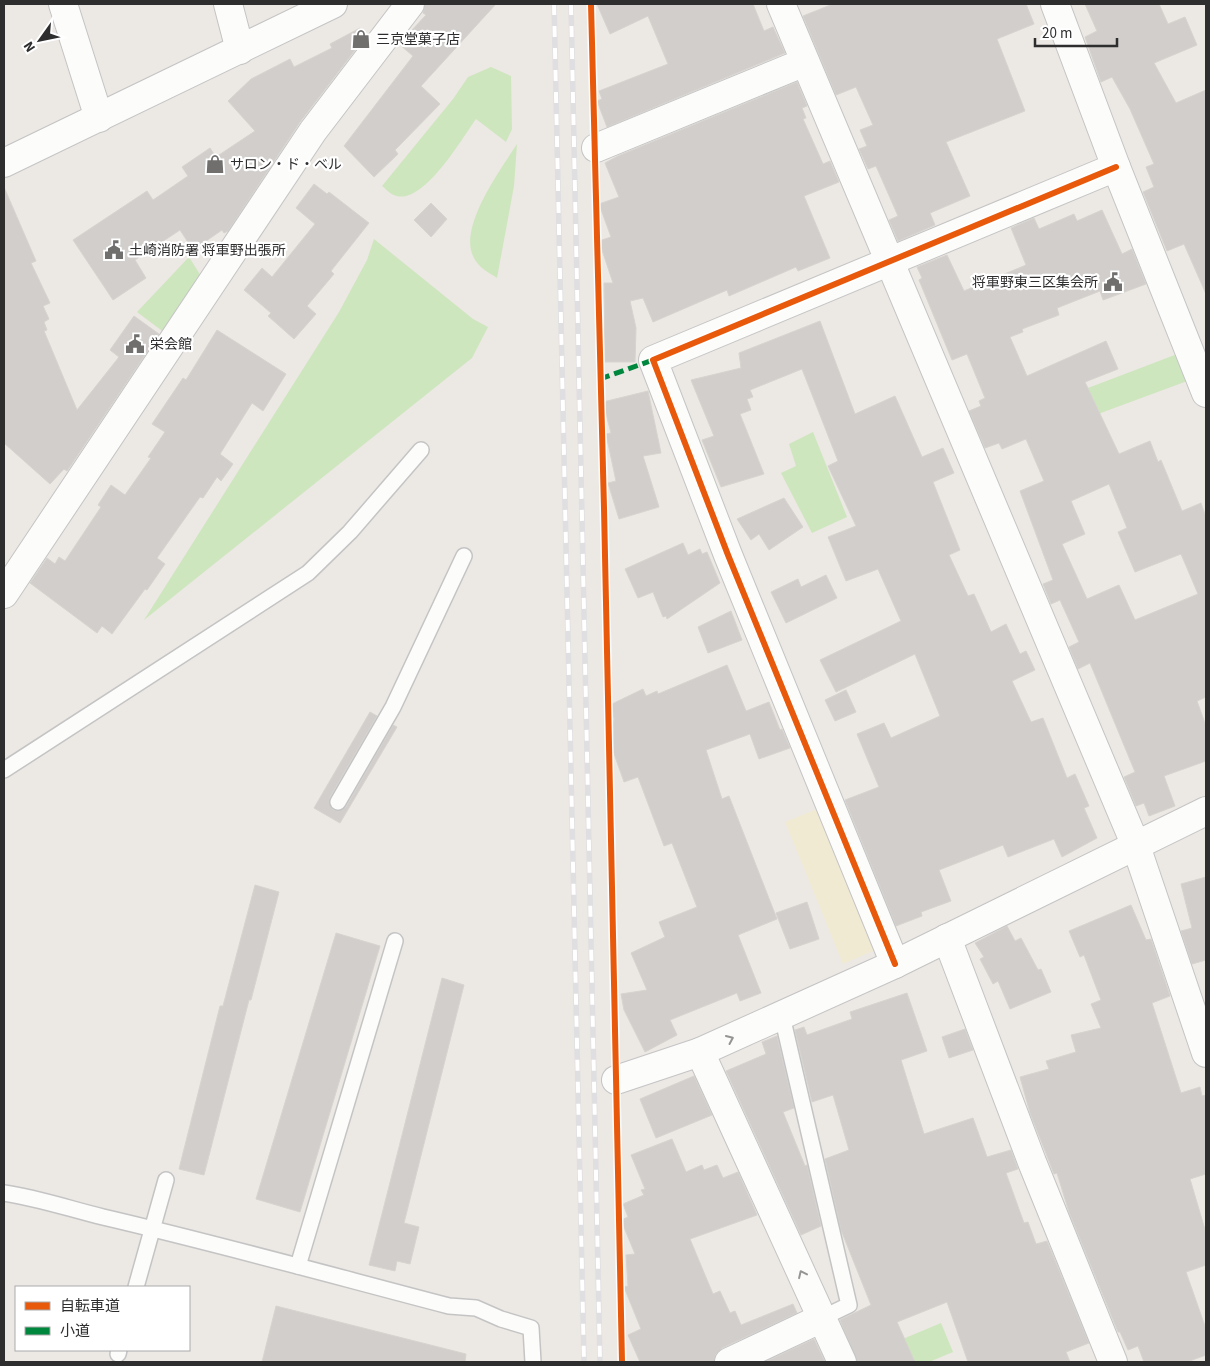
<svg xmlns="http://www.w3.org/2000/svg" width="1210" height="1366" font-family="'Source Sans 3','Noto Sans JP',sans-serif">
<rect width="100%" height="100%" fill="#ece8e4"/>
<g fill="#cee6be">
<path d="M491,67L511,76L512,129L506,142L476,119C463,137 422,208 394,195C390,194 385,188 382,186L453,99L468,77Z"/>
<path d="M517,144L514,186L497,278C488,272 479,268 474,258C457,228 501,169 517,144Z"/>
<polygon points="374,239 473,319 488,327 472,358 144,620 339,312 367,260"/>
<polygon points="189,257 206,284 169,336 137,312"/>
<polygon points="1180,353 1190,380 1090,417 1080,391"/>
<polygon points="813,432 847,517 812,533 781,473 796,466 789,444"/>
<polygon points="941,1323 953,1352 929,1362 850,1361"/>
</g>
<polygon fill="#f0ead3" points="822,807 880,948 843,964 785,822"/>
<g fill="#d1cecb" stroke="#d7d4d0" fill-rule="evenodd">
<polygon points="425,4 496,4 421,86 440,104 395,150 398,154 374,177 344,146 413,56 399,44 426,15 423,13"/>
<polygon points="597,4 753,4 764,31 773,27 785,53 607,127 597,101 602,99 599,91 668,64 648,16 610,34"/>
<polygon points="833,4 1026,4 1034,24 997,39 1025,111 946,142 970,196 930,213 935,225 898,241 889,220 898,216 876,166 868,169 859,149 867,146 860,130 873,125 856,87 836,95 803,16"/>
<polygon points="1085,4 1159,4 1168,24 1185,17 1197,45 1154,63 1176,103 1206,90 1206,294 1184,244 1167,251 1143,192 1154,187 1146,167 1154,164 1130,109 1112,77 1101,82 1085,37 1097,31"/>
<polygon points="360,28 365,37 300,122 228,231 224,233 222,230 193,250 180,230 135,260 146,278 113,300 73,240 147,191 153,200 188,176 182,167 210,148 216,157 255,131 228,101 251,79 290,59 294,67 332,48 330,44"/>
<polygon points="797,82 807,106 802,108 806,118 803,119 823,164 830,161 839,182 804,196 830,258 798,271 796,267 729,296 727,290 653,322 643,298 630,301 636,328 635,362 605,362 604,283 613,283 599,241 611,237 599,204 619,197 605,163 618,156"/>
<polygon points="314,184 327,194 329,192 369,223 331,271 334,274 307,306 316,314 294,339 268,316 271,313 244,290 262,268 272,277 315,224 296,208"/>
<polygon points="4,187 36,261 31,263 50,303 43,306 49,319 44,322 47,330 44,331 77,410 119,357 110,350 134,316 159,334 67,471 64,469 50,484 4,443"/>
<polygon points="431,203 447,219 431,237 414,220"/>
<path d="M1102,210L1122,254L1132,249L1146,284L1103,300L1100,291L1057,308L1059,315L1022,329L1023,332L1010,337L1027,376L1106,341L1118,369L1085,382L1119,454L1150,441L1158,462L1161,460L1182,511L1201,503L1206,517V697L1197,701L1206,726V761L1164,776L1175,806L1149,816L1144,803L1136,806L1124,777L1135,772L1090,663L1078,669L1069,647L1079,642L1060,600L1051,604L1043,584L1053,580L1020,491L1044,481L1026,439L1002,449L999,443L985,448L969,411L981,406L979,401L985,398L967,354L952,360L919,280L922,278L917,267L947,255L964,291L1026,265L1011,228L1034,218L1039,229L1074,214L1077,221ZM1109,484L1127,528L1118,532L1135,572L1181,554L1198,594L1135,620L1119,585L1087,599L1062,544L1085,534L1071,501Z"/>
<polygon points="820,321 855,414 895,396 922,457 943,448 954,473 933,482 960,550 949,555 968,596 974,594 991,632 1006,624 1020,654 1026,651 1035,670 1012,681 1031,722 1043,718 1067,778 1075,774 1089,806 1084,808 1097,838 1062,857 1054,839 1008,857 1003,845 939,870 951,901 921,912 922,916 896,926 845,800 879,787 857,734 884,723 891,738 940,716 915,654 836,692 820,660 901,621 878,569 846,581 828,537 856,526 828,466 838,461 802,369 750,390 753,397 747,399 751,410 740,414 764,474 721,487 702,440 714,436 691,380 741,368 739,353"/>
<polygon points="217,330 286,374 263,411 252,403 220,454 233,464 221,481 217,477 203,498 200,497 157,558 165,564 147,590 145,589 112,634 102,626 97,633 30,583 47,558 55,564 59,557 65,561 101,507 98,505 111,485 125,495 151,458 148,457 165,432 152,424 183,378 186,380"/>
<polygon points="648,391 661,453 643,456 659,507 619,519 608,483 616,481 606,434 611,433 603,402"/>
<polygon points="784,498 803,527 769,550 759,534 751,540 737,519"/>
<polygon points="683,543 688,555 700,549 702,554 707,552 720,583 667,619 666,616 663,617 653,592 638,598 625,569"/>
<polygon points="826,575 837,598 786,623 771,592 798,579 801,587"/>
<polygon points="731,611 742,640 708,653 698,627"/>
<polygon points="727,665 746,711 769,702 780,730 782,729 790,748 759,759 750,734 706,750 722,799 729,796 777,919 738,935 761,993 740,1001 737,993 670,1020 677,1035 645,1052 624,1010 621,994 647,990 631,953 665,937 659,922 697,907 672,843 664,846 638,777 624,782 612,748 614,719 612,704 643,689 646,696 657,691 658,694"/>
<polygon points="846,690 856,712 835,721 825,700"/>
<polygon points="370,712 377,716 330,797 329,802 333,810 338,811 346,807 393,725 397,727 340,823 314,808"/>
<polygon points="1206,877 1206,960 1192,964 1181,931 1192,928 1181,884"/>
<polygon points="255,885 279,892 251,1000 249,1000 204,1175 179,1169 220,1006 223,1006"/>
<polygon points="807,902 819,939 790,949 776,913"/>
<polygon points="1131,905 1146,940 1151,939 1170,996 1152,1003 1181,1093 1200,1087 1202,1096 1206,1095 1206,1174 1190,1179 1206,1233 1206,1265 1186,1272 1206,1329 1206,1355 1187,1362 1144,1362 1138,1346 1128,1350 1120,1332 1118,1332 1069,1212 1057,1173 1054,1174 1047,1156 1030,1113 1020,1077 1049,1069 1046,1061 1076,1052 1071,1035 1101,1028 1091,1004 1101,1000 1084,955 1080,957 1069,931"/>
<polygon points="1007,926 1015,941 1021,938 1038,970 1041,969 1051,992 1010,1009 998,981 993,984 980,959 984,957 975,943"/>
<polygon points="336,933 380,946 300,1212 256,1199"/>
<polygon points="442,978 464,985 404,1223 419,1227 410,1264 397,1261 395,1271 369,1265"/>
<polygon points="907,993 927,1051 901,1060 924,1134 973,1118 987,1157 1011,1150 1018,1169 1006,1173 1024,1223 1028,1222 1036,1244 1047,1241 1089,1343 1066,1352 1070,1362 968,1362 947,1302 897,1322 915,1362 857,1362 840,1320 871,1305 841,1230 825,1159 849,1150 833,1095 812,1102 795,1030 804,1027 807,1035 852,1019 850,1012"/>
<polygon points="965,1029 973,1050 949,1058 942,1037"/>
<polygon points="777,1036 794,1108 783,1112 805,1166 807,1165 821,1226 801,1235 726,1071 766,1054 762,1042"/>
<polygon points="694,1076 712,1115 656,1138 640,1099"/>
<polygon points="672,1139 686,1172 702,1165 704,1170 717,1165 723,1178 738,1172 757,1215 690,1239 713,1294 720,1291 730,1313 735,1311 741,1325 793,1304 797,1313 722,1348 716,1354 714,1362 640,1362 628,1335 641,1329 624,1287 628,1286 626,1255 635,1254 621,1220 628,1217 623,1204 644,1195 641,1190 645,1189 631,1155"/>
<polygon points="276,1306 466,1354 465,1362 262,1362"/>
<polygon points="814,1339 825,1362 765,1362"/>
</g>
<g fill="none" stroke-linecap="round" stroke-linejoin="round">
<g stroke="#c5c4c5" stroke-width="18">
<g id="lane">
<polyline points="4,770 308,573 350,532 421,450"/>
<polyline points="338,802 393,707 464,556"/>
<polyline points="782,1016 849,1305 822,1318"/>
<path d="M4,1193C38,1198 70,1209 103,1217C219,1244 334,1276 449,1306L476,1308L501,1319L531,1328L533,1362"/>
<polyline points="298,1266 395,941"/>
<polyline points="136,1287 166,1180"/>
<polyline points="118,1354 119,1350"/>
</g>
</g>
<g stroke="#c5c4c5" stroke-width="30">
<g id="street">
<polyline points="63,4 99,118"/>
<polyline points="228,4 240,50"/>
<polyline points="781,4 1136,846 1206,1053"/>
<polyline points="1055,4 1116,167 1206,393"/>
<polyline points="596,148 805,62"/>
<polyline points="4,594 313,131 410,4"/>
<polyline points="947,938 1032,1162 1113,1362"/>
<polyline points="895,964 728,555 653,360 1116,167"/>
<polyline points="616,1080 700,1052"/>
<polyline points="729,1362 822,1318"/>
<polyline points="842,1362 700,1052 895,964 1206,811"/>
</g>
</g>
<g stroke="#c5c4c5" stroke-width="30">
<polyline id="secondary" points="4,163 333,4"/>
</g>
<use href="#lane" stroke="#fcfcfb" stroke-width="15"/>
<use href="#street" stroke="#fcfcfb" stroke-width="28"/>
<use href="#secondary" stroke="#fcfcfb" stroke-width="28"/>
<g stroke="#dfdfe1" stroke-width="5.5">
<g id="rail">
<polyline points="554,4 584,1362"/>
<polyline points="571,4 600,1362"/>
</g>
</g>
<use href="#rail" stroke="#fff" stroke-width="4" stroke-dasharray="11" stroke-linecap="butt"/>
<polyline stroke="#00873e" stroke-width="5" stroke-dasharray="10 5" stroke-linecap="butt" points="600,379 653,360"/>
<g stroke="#fff" stroke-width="9">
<g id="cycleway">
<polyline points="591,4 604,508 622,1362"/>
<polyline points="895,964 728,555 653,360 1116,167"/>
</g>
</g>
<use href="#cycleway" stroke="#e8590c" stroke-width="6"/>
</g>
<defs><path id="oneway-chevron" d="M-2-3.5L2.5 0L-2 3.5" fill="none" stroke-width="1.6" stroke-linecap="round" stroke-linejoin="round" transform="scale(1.25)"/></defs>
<g stroke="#959594">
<use href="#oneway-chevron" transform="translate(730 1039) rotate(-24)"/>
<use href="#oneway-chevron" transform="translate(802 1274) rotate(-115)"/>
</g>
<defs>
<g id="shop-bare" transform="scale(1.5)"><path d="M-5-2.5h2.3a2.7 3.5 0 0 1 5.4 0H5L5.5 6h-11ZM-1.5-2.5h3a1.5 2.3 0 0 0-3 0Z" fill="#706f6e" stroke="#fff" stroke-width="2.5" paint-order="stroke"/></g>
<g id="civic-bare" transform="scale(1.5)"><path d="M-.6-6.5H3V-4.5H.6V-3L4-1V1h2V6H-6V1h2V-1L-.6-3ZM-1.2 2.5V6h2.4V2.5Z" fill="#706f6e" stroke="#fff" stroke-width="2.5" paint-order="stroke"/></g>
</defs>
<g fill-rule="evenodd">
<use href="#shop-bare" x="361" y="39"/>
<use href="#shop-bare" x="215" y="164"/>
<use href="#civic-bare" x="114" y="250"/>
<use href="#civic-bare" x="1113" y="282"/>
<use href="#civic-bare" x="135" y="344"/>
</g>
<g text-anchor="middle" stroke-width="4.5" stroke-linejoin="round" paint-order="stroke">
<g font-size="14" fill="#2e2e2e" stroke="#fff" text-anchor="start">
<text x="376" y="44">三京堂菓子店</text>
<text x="230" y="169">サロン・ド・ベル</text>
<text x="129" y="255">土崎消防署 将軍野出張所</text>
<text x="1098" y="287" text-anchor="end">将軍野東三区集会所</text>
<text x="150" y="349">栄会館</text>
</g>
</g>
<rect width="1210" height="1366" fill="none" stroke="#2e2e2e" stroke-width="10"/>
<rect x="15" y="1286" width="175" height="65" fill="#ffffff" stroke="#ababab"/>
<rect x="25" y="1302" width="25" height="8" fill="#e8590c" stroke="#ababab"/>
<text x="60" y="1311" font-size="15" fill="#2e2e2e">自転車道</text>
<rect x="25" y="1327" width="25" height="8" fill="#00873e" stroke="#ababab"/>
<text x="60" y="1336" font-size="15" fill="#2e2e2e">小道</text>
<g transform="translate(40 40) rotate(237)" stroke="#ffffff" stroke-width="4" paint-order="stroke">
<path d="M0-4L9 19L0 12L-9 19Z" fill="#2e2e2e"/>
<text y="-8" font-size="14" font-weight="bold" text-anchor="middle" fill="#2e2e2e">N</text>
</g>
<path d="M1035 38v8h82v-8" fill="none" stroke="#2e2e2e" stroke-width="2.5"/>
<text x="1042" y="38" font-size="15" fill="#2e2e2e" stroke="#ffffff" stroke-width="4" paint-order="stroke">20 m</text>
</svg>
